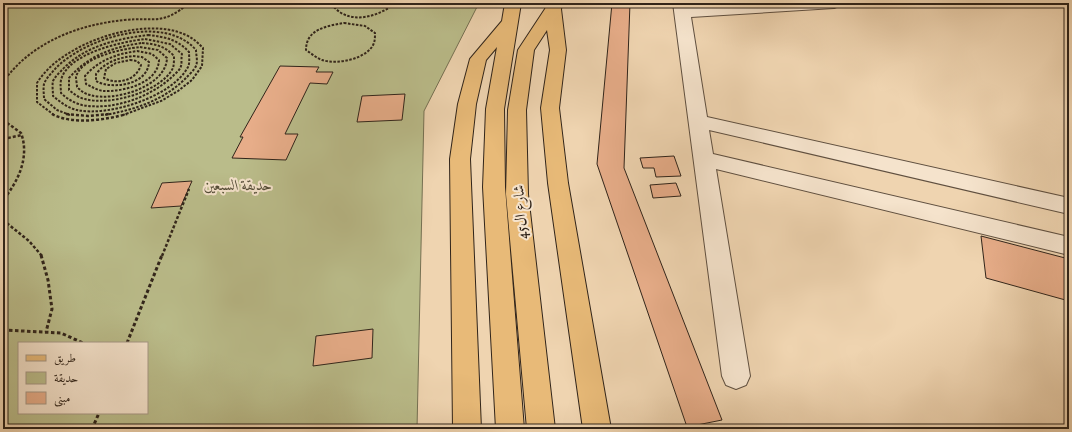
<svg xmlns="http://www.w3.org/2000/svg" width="1072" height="432" font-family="'IM FELL English',Amiri,serif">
<rect width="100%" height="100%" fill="#efd4b0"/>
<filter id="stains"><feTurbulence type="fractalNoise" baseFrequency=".005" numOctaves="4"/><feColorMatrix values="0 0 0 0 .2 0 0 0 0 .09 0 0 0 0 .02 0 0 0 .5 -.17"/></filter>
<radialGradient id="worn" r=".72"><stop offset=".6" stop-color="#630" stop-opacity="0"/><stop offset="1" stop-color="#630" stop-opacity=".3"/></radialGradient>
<path fill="#babc8a" stroke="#757052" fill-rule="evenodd" d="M3,3H479L424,111L417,429H3ZM19,343H147V413H19Z"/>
<g fill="#e7ad89" stroke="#30241a">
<polygon points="612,3 630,3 624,168 722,420 687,427 597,164"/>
<polygon points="280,66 319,67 316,72 333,72 327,84 310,83 285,134 298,134 286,160 232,158 243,137 240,137"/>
<polygon points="405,94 402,120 357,122 362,96"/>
<polygon points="674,156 681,176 656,177 654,168 643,168 640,158"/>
<polygon points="192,181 181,206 151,208 162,183"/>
<polygon points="676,183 681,196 653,198 650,185"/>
<polygon points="981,236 1069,259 1069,301 986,278"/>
<polygon points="373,329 372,358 313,366 316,336"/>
</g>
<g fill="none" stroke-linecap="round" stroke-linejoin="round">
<g stroke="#605040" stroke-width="2">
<polygon id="minor" points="673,3 689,3 689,8 765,3 842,3 839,6 834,8 691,17 707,117 1069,198 1069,214 709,130 713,154 1069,237 1069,255 716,169 750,376 746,385 736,389 726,385 722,376"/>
</g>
<g stroke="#30241a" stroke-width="2">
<g id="major">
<polygon points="505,3 521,3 504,109 505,187 524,429 496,429 483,187 486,109 497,47 486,60 476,104 470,159 481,429 453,429 450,159 458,104 470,59 502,21"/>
<polygon points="547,3 563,3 561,9 566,50 559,108 568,183 611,429 583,429 548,183 541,108 550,50 547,30 534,50 526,110 528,194 555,429 527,429 506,194 508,110 518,50 545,9"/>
</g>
</g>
<g stroke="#30241a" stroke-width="2" stroke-dasharray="2.5 1.5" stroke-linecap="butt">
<path d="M334,3V7C350,25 379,17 395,3"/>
<polyline points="3,8 20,3"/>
<path d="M344,23L365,26L375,33C375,36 375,40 374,43C368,59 337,65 322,60C316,58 311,53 306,50C306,29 327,26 344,23Z"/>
<path d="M148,35C165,37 177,39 189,52C189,57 190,63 188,67C172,97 108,117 77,110C68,108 60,102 53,96C53,91 52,85 53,81C55,77 58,74 61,71C84,46 116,39 148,35Z"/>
<path d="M145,39L170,44L182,54C181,58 182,63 181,66C180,70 176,73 173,76C151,97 113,111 82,105C74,103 67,99 61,93C61,89 60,85 61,80C68,53 121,42 145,39Z"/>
<path d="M142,43C155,44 165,46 174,56C174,60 174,65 173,68C161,92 109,106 85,99C79,98 74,94 69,90V78C89,55 113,47 142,43Z"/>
<path d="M140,47L158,50L167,58C166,87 114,102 90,95C85,94 81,91 77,87C77,84 76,80 76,77C81,57 122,49 140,47Z"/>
<path d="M137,51L152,54L159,60C158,84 122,92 103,91C97,90 92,87 86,84L85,76C99,60 116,54 137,51Z"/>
<path d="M133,56L142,57L149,62C148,85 112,90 96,81V74C105,62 118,58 133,56Z"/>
<path d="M130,60L137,61L141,65C136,81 117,85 104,78L106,69L116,63Z"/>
<path d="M3,82C31,43 76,25 124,20C155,17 162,26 189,3"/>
<path d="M54,115L37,102V83C61,43 144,15 186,35C193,38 198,43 203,48L202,66L192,80L178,91L161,101L123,115"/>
<path d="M70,115L57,110L44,99C44,94 43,89 44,84C46,78 51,74 55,69C84,38 164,13 196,50C196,55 198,61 196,66C194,70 189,75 186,78C164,100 135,110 104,115"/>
</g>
<g stroke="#30241a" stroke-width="2.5" stroke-dasharray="3 2" stroke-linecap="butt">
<path d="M52,114C73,125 105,120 127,114"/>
<polyline points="66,114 88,116 110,114"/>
<path d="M3,120L21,133C30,157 18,182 3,200"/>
<polyline points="3,139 22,135"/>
<polyline points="3,220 29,241 42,256"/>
<polyline points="162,256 189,189"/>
</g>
<g stroke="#30241a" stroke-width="3" stroke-dasharray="3.5 2.5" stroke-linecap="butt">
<polyline points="41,255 48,280 52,309 46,332"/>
<polyline points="3,330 61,333 83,343"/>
<polyline points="127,343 162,255"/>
<polyline points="92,429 99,413"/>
</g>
<use href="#minor" fill="#f5e3cc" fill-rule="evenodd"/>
<use href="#major" fill="#e8ba78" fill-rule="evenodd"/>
</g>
<g text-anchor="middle" stroke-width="4" stroke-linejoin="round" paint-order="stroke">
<g font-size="15" font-style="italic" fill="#524a36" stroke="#f5e3cc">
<text x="238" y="190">حديقة السبعين</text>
</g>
<g font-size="15" fill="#30241a" stroke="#f5e3cc">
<text transform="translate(520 212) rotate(-94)" y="5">شارع ال45</text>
</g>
</g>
<rect width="1072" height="432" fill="none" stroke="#efd4b0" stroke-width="16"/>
<rect x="4" y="4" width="1064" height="424" fill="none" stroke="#30241a" stroke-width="2"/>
<rect x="8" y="8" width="1056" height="416" fill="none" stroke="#30241a"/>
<rect x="18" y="342" width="130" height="72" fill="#f5e3cc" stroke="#a69785"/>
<rect x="26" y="355" width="20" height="6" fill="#e8ba78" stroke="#a69785"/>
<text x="54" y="362" font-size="12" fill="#30241a">طريق</text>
<rect x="26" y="372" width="20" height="12" fill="#babc8a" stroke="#a69785"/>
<text x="54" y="382" font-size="12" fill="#30241a">حديقة</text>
<rect x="26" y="392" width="20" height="12" fill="#e7ad89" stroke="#a69785"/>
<text x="54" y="402" font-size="12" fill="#30241a">مبنى</text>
<rect width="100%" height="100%" filter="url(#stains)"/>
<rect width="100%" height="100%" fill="url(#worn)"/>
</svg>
